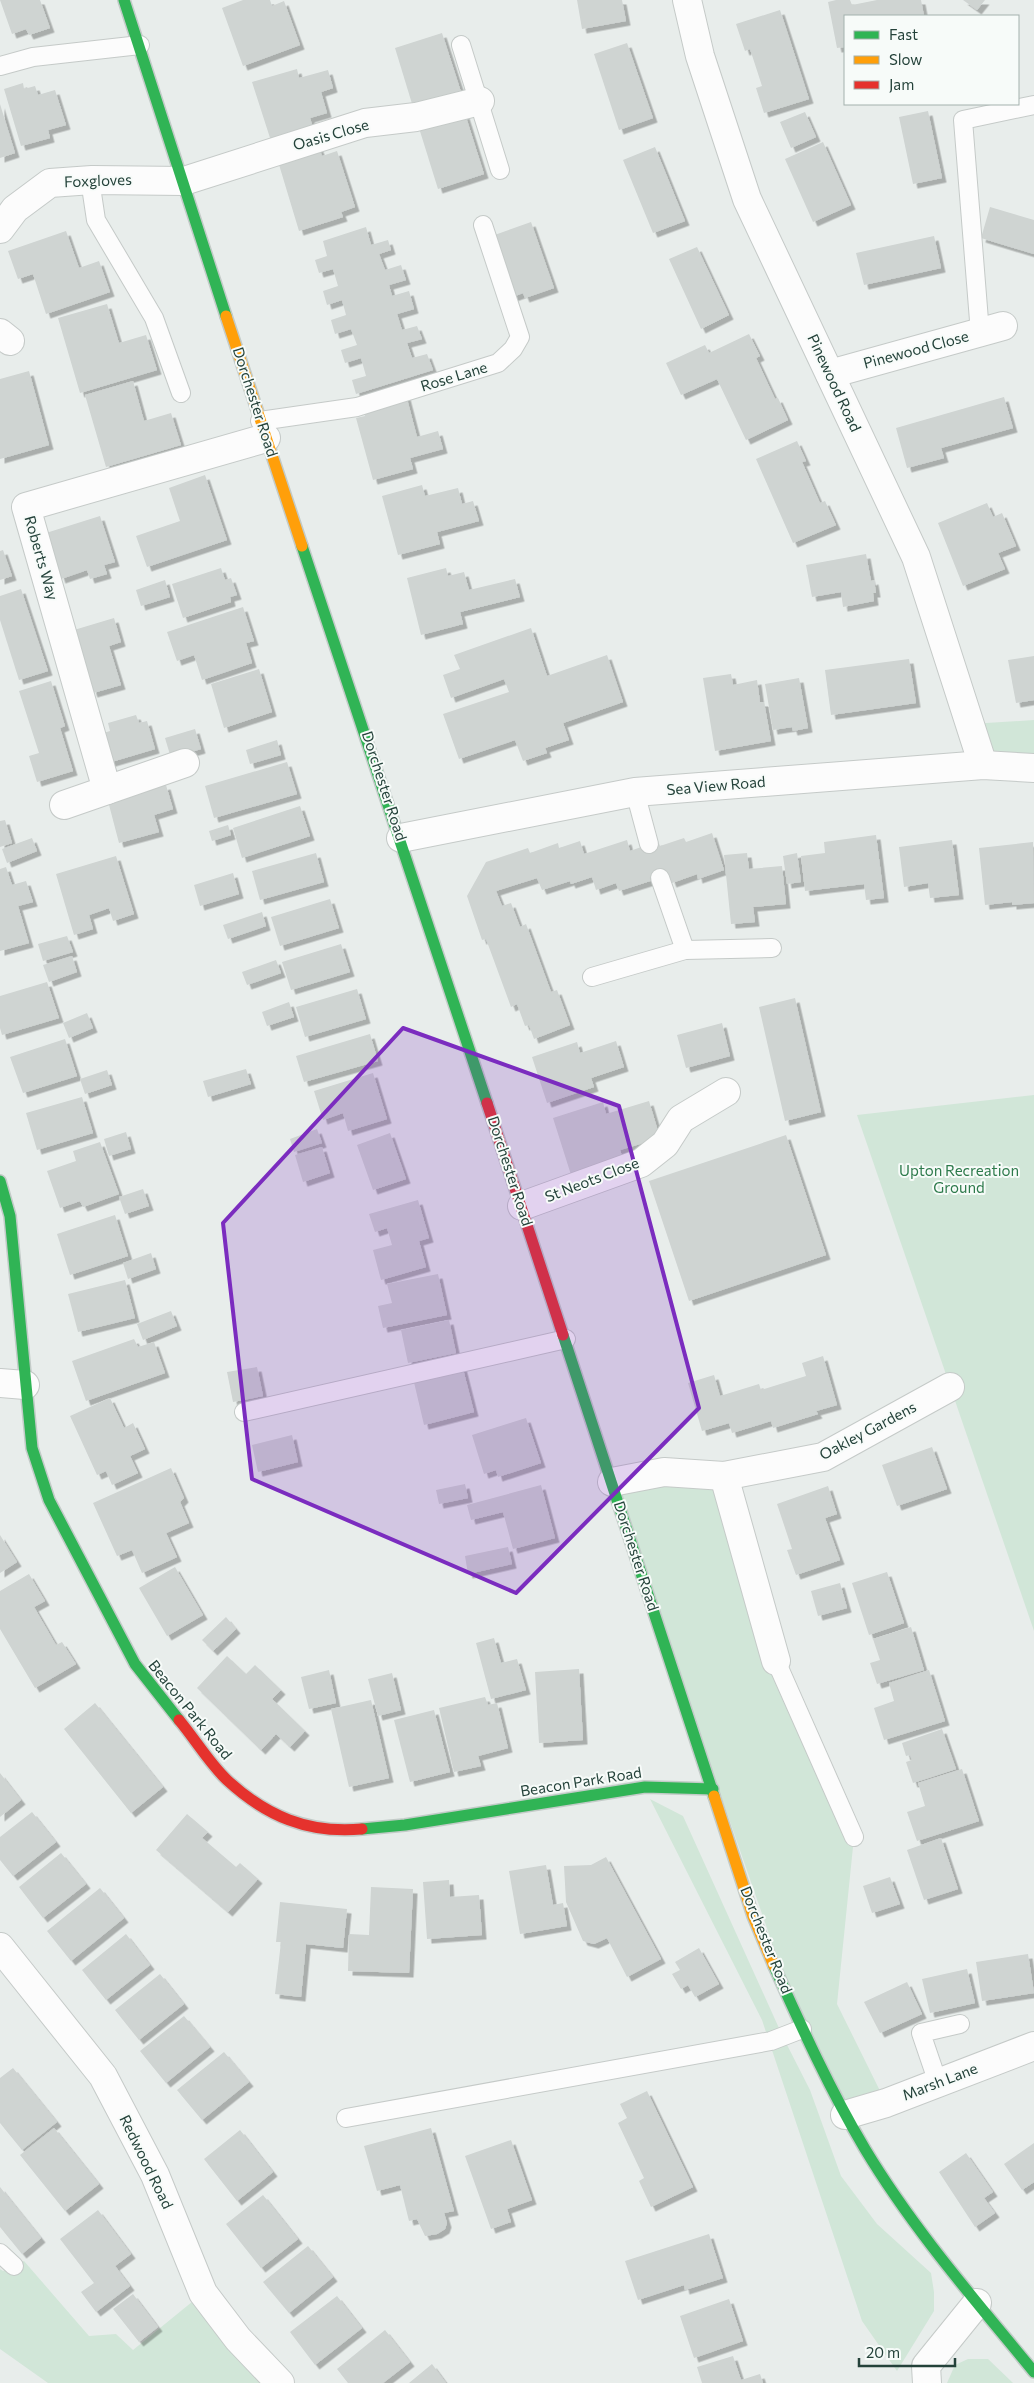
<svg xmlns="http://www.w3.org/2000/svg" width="1034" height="2383" font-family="Commissioner,sans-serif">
<defs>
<filter id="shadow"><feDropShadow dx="4.5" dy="4.5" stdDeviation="0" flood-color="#0004"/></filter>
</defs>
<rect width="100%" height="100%" fill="#e8edeb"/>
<g fill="#d1e6d8">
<polygon points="1034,720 1034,768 983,765 970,724"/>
<polygon points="1034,1095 1034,1631 857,1115"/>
<polygon points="724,1476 776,1661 854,1837 837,2004 886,2103 845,2115 802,2029 612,1482"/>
<polygon points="650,1799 683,1816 783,2037 810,2090 841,2176 877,2224 931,2273 934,2292 934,2311 897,2371 862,2321 762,2020"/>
<polygon points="24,2261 89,2336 116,2334 133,2350 203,2293 280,2383 48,2383 0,2349 0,2269 3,2271"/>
<polygon points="968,2359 988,2359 1013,2383 947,2383 955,2365"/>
</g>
<g fill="#cfd4d2" filter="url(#shadow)">
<polygon points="0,0 40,0 50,28 29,35 26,29 12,34"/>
<polygon points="243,0 270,0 272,6 284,1 300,45 243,66 222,8"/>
<polygon points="577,0 622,0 626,21 582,29"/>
<polygon points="836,0 850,0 852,5 877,0 921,0 924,16 845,16 845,47 837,48 828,2"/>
<polygon points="963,0 985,0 977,10"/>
<polygon points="780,10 809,99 764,113 756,88 762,86 750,49 745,51 736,24"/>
<polygon points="442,33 461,92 413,107 395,48"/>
<polygon points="627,43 653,118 619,130 594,54"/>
<polygon points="297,69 299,78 328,70 333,88 321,92 327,113 310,118 313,128 271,141 252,82"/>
<polygon points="23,83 24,89 35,86 38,95 55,90 66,125 48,130 50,138 21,146 4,89"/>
<polygon points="0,104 15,153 0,158"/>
<polygon points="928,111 942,178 913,184 899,117"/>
<polygon points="805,112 816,137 791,148 780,122"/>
<polygon points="465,114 484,174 438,189 419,128"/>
<polygon points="823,142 851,205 813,222 785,159"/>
<polygon points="318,145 322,156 337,151 355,207 341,212 343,217 299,231 277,158"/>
<polygon points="655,147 685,221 653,233 623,160"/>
<polygon points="990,207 1034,220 1034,254 981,238"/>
<polygon points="531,222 554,288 525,298 523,293 510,298 489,237"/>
<polygon points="366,227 371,245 388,240 391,250 379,254 385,270 401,265 406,280 389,285 392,296 409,291 414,309 397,314 402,330 417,326 422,339 407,343 412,358 427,354 433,370 356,394 352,380 366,376 361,358 345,363 341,350 357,345 351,329 335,334 331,320 346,315 342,300 327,305 323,291 338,286 333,269 319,273 315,260 327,256 323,241"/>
<polygon points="66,231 79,268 99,261 110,292 46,314 33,274 18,279 8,251"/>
<polygon points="934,236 941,268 864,285 856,253"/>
<polygon points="697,247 729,315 701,329 669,259"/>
<polygon points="107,304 119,343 146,335 157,370 80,393 58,318"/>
<polygon points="749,334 760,356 756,358 775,399 778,398 788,420 746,440 717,379 681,395 666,363 705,345 709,353"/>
<polygon points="29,371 49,445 0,459 0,379"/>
<polygon points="133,381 144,421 171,413 181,445 106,467 85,395"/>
<polygon points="406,395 417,437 438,431 443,449 410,458 413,469 373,480 356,418 365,416 362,406"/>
<polygon points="1004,397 1013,428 941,448 944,458 907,468 896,428"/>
<polygon points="797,441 806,461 802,462 820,503 825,501 836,525 793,543 756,459"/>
<polygon points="205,475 227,540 147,567 136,536 180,521 169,488"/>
<polygon points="422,485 425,496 458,488 462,504 473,501 479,521 437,532 440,544 398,555 382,496"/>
<polygon points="987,503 993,517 1002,513 1016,546 998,553 1005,569 963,586 938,523"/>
<polygon points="100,516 115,562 104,565 107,574 90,579 87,570 61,579 46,533"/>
<polygon points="3,550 12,576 0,580 0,551"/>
<polygon points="866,554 871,581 874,580 876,593 873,593 874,601 843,607 841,592 812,597 806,565"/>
<polygon points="221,568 225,580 231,578 237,595 230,597 231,602 183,618 172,584"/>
<polygon points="446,568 448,576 464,572 469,590 515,579 520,597 460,612 463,624 421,635 407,578"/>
<polygon points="165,580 170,597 141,606 136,590"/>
<polygon points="21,589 48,671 19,680 0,620 0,596"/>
<polygon points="243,607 254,641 246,643 252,663 202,680 194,655 177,661 167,632"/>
<polygon points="114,618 121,642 109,646 121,685 93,693 74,630"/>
<polygon points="531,628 547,676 607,655 623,702 563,723 569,740 545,748 547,753 523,761 515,740 459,759 443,714 509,692 504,679 451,698 443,675 460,669 454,655"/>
<polygon points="1034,656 1034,700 1016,703 1008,660"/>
<polygon points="909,659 916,703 831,715 825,670"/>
<polygon points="259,669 272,712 224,728 211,684"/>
<polygon points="731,674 733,685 757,680 760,702 764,702 771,741 715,751 703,678"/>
<polygon points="799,678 808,728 793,731 792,727 773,730 765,684"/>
<polygon points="51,681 65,726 60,728 73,771 37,782 29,756 39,753 19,691"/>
<polygon points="136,715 139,723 147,721 155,749 108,763 100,734 110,731 108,723"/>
<polygon points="195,729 201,749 171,758 165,738"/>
<polygon points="277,740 281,755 250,764 246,750"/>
<polygon points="287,762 297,794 214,818 205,786"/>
<polygon points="166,785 173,809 154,815 159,832 119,843 108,801"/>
<polygon points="300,806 310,836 242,858 233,828"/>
<polygon points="5,820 12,843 0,847 0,821"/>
<polygon points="228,825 231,835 212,841 209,831"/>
<polygon points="712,833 724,870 698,879 697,874 672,883 669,875 619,891 616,883 596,890 592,877 571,884 570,881 542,890 537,878 496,891 502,906 511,903 520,927 526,924 551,992 557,990 570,1025 534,1039 529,1025 525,1026 517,1004 511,1007 486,939 482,940 467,896 486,862 528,848 530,853 558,843 559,848 580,841 584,854 627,840 630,851 658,841 660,846 684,838 686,842"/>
<polygon points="876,835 884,898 866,900 864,884 805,891 801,856 825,853 824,842"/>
<polygon points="32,838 37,851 7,863 2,849"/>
<polygon points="952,840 959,895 930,898 928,883 904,887 899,847"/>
<polygon points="1033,842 1034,903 1012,905 1012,902 985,905 979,848"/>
<polygon points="316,853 324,882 260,900 252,871"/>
<polygon points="747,853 749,869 782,866 786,904 753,907 755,922 731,924 724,855"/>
<polygon points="797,853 801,882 787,884 783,856"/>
<polygon points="116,856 134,914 113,921 109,908 89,915 93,929 74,935 56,874"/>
<polygon points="6,867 12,885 26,881 33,902 18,906 29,943 0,951 0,869"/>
<polygon points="233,873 239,894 200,906 194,885"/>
<polygon points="330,899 339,928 280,946 271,917"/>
<polygon points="262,912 266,926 228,939 223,925"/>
<polygon points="67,936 73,952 43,961 38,944"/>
<polygon points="341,944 350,972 291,990 282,962"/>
<polygon points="72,956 77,972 49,982 43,965"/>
<polygon points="276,960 281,973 247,985 242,972"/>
<polygon points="47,982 59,1018 2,1035 0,1028 0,996"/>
<polygon points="357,989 366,1019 305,1037 296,1007"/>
<polygon points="795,998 821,1112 785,1121 759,1007"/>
<polygon points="289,1002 294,1017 267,1026 262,1012"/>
<polygon points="87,1013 93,1028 69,1038 63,1023"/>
<polygon points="722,1023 730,1056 686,1068 677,1035"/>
<polygon points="370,1034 378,1061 304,1082 296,1056"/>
<polygon points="65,1039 77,1076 23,1093 10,1057"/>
<polygon points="616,1041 624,1067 591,1078 594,1087 547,1103 532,1057 577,1042 580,1053"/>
<polygon points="246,1069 251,1084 208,1097 203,1081"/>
<polygon points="107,1070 112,1085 85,1094 80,1079"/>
<polygon points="373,1073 387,1119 348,1131 343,1113 323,1120 314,1091"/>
<polygon points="82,1097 93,1133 37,1150 26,1113"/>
<polygon points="649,1101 660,1138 620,1150 624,1162 572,1178 553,1118 603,1102 606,1114"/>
<polygon points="317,1129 322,1143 294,1152 290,1139"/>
<polygon points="126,1132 131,1149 109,1156 104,1139"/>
<polygon points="390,1133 406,1179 373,1190 357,1145"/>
<polygon points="786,1135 826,1255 689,1301 649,1181"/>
<polygon points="100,1142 119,1194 83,1207 80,1201 60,1208 47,1171 76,1161 73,1151"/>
<polygon points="322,1147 330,1173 303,1182 295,1155"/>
<polygon points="143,1189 149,1206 125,1214 119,1197"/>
<polygon points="418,1200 429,1238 419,1241 426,1267 381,1280 373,1250 392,1245 387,1228 375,1232 369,1214"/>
<polygon points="115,1215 128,1256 70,1275 57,1234"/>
<polygon points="151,1253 156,1269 128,1279 123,1263"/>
<polygon points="438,1274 447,1315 383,1328 378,1306 392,1303 387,1284"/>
<polygon points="125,1280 135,1318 78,1332 68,1294"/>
<polygon points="171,1311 177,1326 143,1340 137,1324"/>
<polygon points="449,1320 456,1353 408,1363 401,1330"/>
<polygon points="134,1339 138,1347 154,1342 165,1373 86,1401 72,1361"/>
<polygon points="823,1356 837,1405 816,1411 818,1414 773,1428 771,1421 732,1433 729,1423 702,1431 688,1383 714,1375 720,1396 759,1384 761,1390 806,1376 802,1363"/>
<polygon points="462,1365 474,1412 424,1425 413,1378"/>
<polygon points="257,1367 263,1396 233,1402 227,1372"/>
<polygon points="110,1398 124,1428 133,1423 145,1449 130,1456 138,1473 112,1485 106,1471 97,1475 70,1416"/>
<polygon points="526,1418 541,1463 498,1477 496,1470 484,1474 472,1435"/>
<polygon points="292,1435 298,1462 258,1472 252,1445"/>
<polygon points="932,1447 947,1489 897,1506 882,1465"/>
<polygon points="171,1468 184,1498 180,1502 189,1523 166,1533 177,1557 142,1573 132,1550 117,1556 93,1503"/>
<polygon points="465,1484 468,1498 439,1504 436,1490"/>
<polygon points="541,1485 555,1538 513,1549 503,1512 471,1520 467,1505"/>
<polygon points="828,1486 837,1514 825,1518 840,1560 796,1575 787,1550 792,1549 777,1504"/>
<polygon points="0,1535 17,1562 0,1573"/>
<polygon points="508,1547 512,1564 468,1574 465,1556"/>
<polygon points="175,1567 203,1615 167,1636 139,1588"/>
<polygon points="887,1572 904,1623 869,1635 852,1583"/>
<polygon points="29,1574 45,1601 34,1607 56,1645 62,1642 76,1664 35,1688 0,1629 0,1591"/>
<polygon points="840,1583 847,1608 818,1616 811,1591"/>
<polygon points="226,1617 236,1629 213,1651 202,1640"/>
<polygon points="911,1627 924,1670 877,1684 870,1663 880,1660 873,1639"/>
<polygon points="494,1638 501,1663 517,1659 526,1690 491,1699 476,1643"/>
<polygon points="227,1656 246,1674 255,1665 281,1690 272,1699 305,1731 290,1747 276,1734 261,1750 197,1688"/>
<polygon points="579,1669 583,1740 539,1743 535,1672"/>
<polygon points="329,1670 336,1703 309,1709 301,1677"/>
<polygon points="929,1670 945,1721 884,1740 874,1708 894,1701 889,1683"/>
<polygon points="392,1673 401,1710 378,1716 368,1679"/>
<polygon points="485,1697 488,1705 497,1703 508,1748 478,1756 481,1766 454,1772 439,1708"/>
<polygon points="371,1700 389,1778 349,1787 331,1709"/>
<polygon points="95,1703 163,1787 131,1813 64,1729"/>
<polygon points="434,1710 450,1772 410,1782 394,1720"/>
<polygon points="942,1729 956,1769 913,1783 906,1762 912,1760 910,1755 906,1756 902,1743"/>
<polygon points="962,1769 979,1821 917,1841 907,1812 925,1806 918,1783"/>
<polygon points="0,1773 21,1800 0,1817"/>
<polygon points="32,1812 56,1842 13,1876 0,1860 0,1837"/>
<polygon points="187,1814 208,1832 202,1838 236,1867 240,1863 258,1879 228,1912 156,1850"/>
<polygon points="941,1838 958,1889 924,1900 907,1850"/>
<polygon points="61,1853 86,1884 43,1918 19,1887"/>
<polygon points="606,1857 661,1959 627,1977 607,1938 594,1944 583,1941 566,1902 564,1866 591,1865"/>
<polygon points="546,1865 553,1905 563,1903 567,1926 520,1934 509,1871"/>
<polygon points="890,1877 900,1904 872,1913 863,1886"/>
<polygon points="449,1880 450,1897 479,1895 482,1935 427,1939 423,1882"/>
<polygon points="371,1887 413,1889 409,1973 348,1971 349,1934 369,1935"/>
<polygon points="100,1888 124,1918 71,1961 47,1931"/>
<polygon points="280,1902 347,1909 343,1948 306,1944 301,1997 275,1994 281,1942 276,1942"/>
<polygon points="126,1934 150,1965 106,2000 82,1970"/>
<polygon points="699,1948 719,1984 695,1997 688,1985 681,1989 672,1974 680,1970 675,1962"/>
<polygon points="1028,1954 1034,1993 982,2001 976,1962"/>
<polygon points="967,1969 975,2003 930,2013 922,1979"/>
<polygon points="160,1974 184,2004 139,2040 115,2010"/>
<polygon points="907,1982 922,2014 880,2033 864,2002"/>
<polygon points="184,2016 210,2047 166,2083 140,2051"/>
<polygon points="224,2052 249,2082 202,2120 177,2090"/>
<polygon points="13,2068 57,2122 22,2150 0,2123 0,2078"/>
<polygon points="647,2091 693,2187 651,2207 639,2181 644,2178 618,2123 627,2118 620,2104"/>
<polygon points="54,2128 99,2184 65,2211 20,2155"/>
<polygon points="431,2128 454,2211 444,2213 447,2223 445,2229 437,2234 425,2236 417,2219 409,2221 400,2185 377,2191 364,2146"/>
<polygon points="240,2130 273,2172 237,2201 204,2159"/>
<polygon points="511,2140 532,2200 507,2209 511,2222 491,2229 465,2156"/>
<polygon points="1034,2143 1034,2182 1022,2190 1004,2164"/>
<polygon points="966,2153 993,2192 984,2198 995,2213 975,2227 939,2172"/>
<polygon points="0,2187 41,2238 22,2254 0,2227"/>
<polygon points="263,2195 298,2239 261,2268 226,2224"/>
<polygon points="98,2210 131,2254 115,2266 130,2286 96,2312 81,2292 94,2283 60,2239"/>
<polygon points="709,2234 723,2278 685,2290 684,2285 638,2300 625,2261"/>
<polygon points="308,2246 333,2277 289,2313 263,2282"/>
<polygon points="133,2294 158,2327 139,2342 113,2309"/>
<polygon points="337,2296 362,2328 315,2365 290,2332"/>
<polygon points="729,2299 743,2341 694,2358 680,2316"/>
<polygon points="385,2330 410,2362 383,2383 348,2383 337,2369"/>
<polygon points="733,2356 741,2380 760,2374 763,2383 702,2383 697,2367"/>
<polygon points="432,2364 446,2383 409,2383"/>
</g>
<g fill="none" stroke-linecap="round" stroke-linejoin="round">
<g stroke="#c5cac8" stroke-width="20">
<g id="lane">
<polyline points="461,45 500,170"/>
<polyline points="0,66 33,57 140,45"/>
<polyline points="90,180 96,220 154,318 181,393"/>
<polyline points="980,333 963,120 1034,105"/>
<polyline points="260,421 357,407 498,363 513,349 520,337 483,225"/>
<polyline points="635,792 649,844"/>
<polyline points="660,878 685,950"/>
<polyline points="592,977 685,950 772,948"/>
<polyline points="244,1412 566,1339"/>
<polyline points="776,1661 854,1837"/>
<polyline points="938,2083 921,2033 960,2024"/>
<polyline points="346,2118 771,2041 802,2029"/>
<polyline points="0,2253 14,2266"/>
</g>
</g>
<g stroke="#c5cac8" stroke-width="30">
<g id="street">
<polyline points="687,0 700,56 747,199 916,557 983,765"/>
<polyline points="0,229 15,209 50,183 92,180 184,181 365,123 416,117 480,101"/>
<polyline points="0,333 10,341"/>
<polyline points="830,374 1003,326"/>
<polyline points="107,790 26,507 266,438"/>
<polyline points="64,805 185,763"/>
<polyline points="401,838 635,792 983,765 1034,768"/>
<polyline points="522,1206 641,1163 665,1144 681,1119 726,1092"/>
<polyline points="0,1383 25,1385"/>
<polyline points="724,1476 776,1661"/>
<polyline points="612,1482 664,1472 724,1476 823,1457 950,1387"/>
<polyline points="0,1947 103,2076 155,2175 203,2293 238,2339 280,2383"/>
<polyline points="845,2115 886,2103 1034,2046"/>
<polyline points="927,2383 926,2366 977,2303"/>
</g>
</g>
<g stroke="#c3cbc8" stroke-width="14">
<g id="fast">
<polyline points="124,0 226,316"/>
<polyline points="302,546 487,1103"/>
<polyline points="0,1181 10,1216 32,1448 49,1500 135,1664 179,1720"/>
<polyline points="563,1335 714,1796"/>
<polyline points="362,1829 405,1825 645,1787 713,1789"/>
<path d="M774,1966C802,2028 830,2090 865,2149C913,2229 975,2300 1034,2372"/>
</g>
</g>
<g stroke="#c3cbc8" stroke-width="14">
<g id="slow">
<polyline points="226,316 302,546"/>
<polyline points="714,1796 753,1916 774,1966"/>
</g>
</g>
<g stroke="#c3cbc8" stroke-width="14">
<g id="jam">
<polyline points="487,1103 563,1335"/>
<path d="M179,1720C195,1739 209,1763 227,1780C266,1816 308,1834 362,1829"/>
</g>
</g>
<use href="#lane" stroke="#fcfcfc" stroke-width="18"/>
<use href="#street" stroke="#fcfcfc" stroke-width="28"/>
<use href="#fast" stroke="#30b455" stroke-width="11"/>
<use href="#slow" stroke="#ff9f0a" stroke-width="11"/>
<use href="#jam" stroke="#e5322d" stroke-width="11"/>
</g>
<path fill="#7b2cbf" fill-opacity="0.2" stroke="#7b2cbf" stroke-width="4" stroke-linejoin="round" d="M403,1028L619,1106L699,1408L516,1593L252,1479L223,1223Z"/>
<g text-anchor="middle" stroke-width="4" stroke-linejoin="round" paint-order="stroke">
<g font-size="15" fill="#24423a" stroke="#f7fbf9">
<text transform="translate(331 135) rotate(-16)" y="5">Oasis Close</text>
<text transform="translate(98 181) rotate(-2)" y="5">Foxgloves</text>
<text transform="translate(916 350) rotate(-15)" y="5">Pinewood Close</text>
<text transform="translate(454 377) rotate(-17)" y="5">Rose Lane</text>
<text transform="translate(834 383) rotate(65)" y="5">Pinewood Road</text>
<text transform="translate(255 402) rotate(72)" y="5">Dorchester Road</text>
<text transform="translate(41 558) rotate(74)" y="5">Roberts Way</text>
<text transform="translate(384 786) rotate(72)" y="5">Dorchester Road</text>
<text transform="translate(716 786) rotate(-5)" y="5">Sea View Road</text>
<text transform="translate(510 1171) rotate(72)" y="5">Dorchester Road</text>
<text transform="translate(592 1180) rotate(-21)" y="5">St Neots Close</text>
<text transform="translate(868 1431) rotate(-28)" y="5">Oakley Gardens</text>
<text transform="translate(636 1556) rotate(72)" y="5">Dorchester Road</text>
<text transform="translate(190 1710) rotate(51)" y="5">Beacon Park Road</text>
<text transform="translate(581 1782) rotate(-9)" y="5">Beacon Park Road</text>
<text transform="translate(766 1940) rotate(68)" y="5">Dorchester Road</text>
<text transform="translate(940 2082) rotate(-21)" y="5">Marsh Lane</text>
<text transform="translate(146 2162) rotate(64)" y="5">Redwood Road</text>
</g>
<g font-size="15" fill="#2d7a4b" stroke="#f7fbf9">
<text x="959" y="1176">Upton Recreation<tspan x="959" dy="17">Ground</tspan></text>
</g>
</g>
<rect x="844" y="15" width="175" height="90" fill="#f7fbf9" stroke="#a3b1ad"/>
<rect x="854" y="31" width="25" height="8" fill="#30b455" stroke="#a3b1ad"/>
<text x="889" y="40" font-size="15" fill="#24423a">Fast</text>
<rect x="854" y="56" width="25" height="8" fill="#ff9f0a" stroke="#a3b1ad"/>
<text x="889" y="65" font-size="15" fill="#24423a">Slow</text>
<rect x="854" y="81" width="25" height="8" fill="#e5322d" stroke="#a3b1ad"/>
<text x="889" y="90" font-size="15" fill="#24423a">Jam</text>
<path d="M859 2358v8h96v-8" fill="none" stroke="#24423a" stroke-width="2.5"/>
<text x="866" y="2358" font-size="15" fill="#24423a" stroke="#f7fbf9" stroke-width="4" paint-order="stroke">20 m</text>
</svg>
